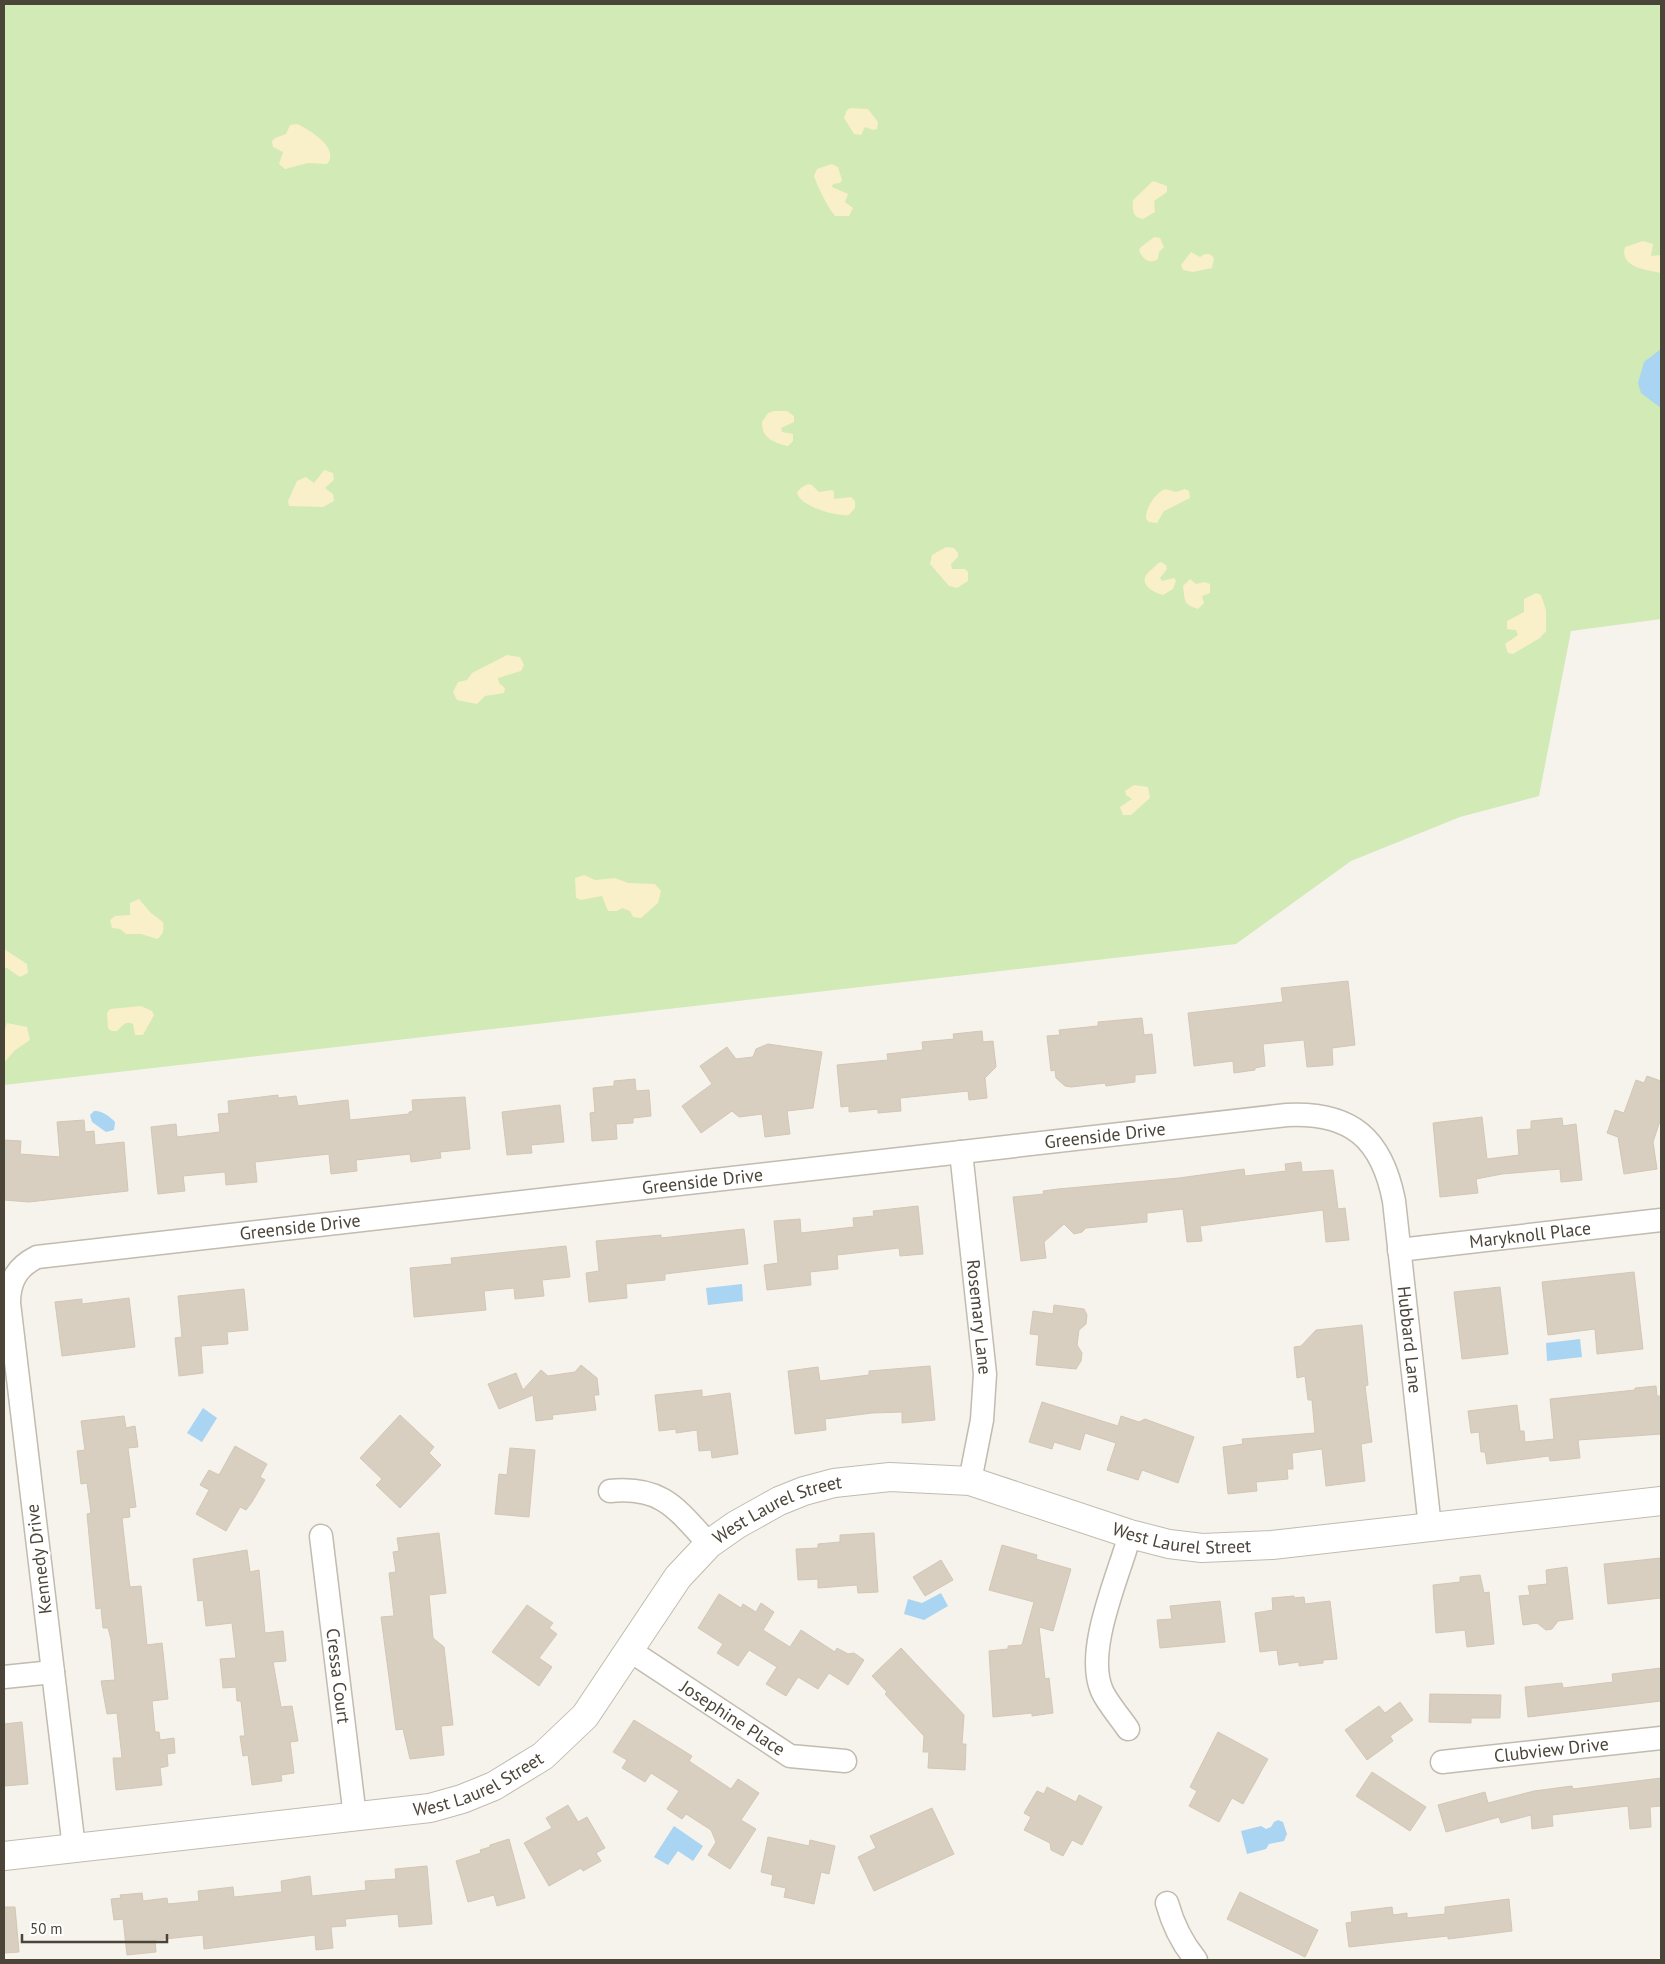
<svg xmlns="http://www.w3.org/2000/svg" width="1665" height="1964" font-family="'PT Sans',sans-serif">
<rect width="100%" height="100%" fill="#f6f3ec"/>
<polygon fill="#d2eab5" points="4,4 1661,4 1661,619 1571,631 1539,796 1460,817 1351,861 1236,944 4,1085"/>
<g fill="#f9efc9">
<polygon points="850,108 868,109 878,122 877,129 873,130 865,127 861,135 854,134 844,118 847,110"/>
<path d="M297,124C309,129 341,149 327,164L308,163L285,169L279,164L283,152L273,147L272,141L275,138L286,134L290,125Z"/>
<path d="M832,164L838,167L842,180L840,183L833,184L832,187L848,194L845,202L853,208L849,216H835C827,206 818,188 814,176L817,169Z"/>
<path d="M1153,181L1167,186V192L1154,201L1155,212L1143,219C1133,218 1132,210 1133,200Z"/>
<path d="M1154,237L1160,238L1164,247L1159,252L1158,259C1150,265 1142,259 1139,250L1141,247Z"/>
<path d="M1643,241L1653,244L1651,256L1661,255V273C1648,270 1619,268 1625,247Z"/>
<path d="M1191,252L1200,257C1206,253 1209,252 1214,258L1212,268L1193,272L1183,270L1181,265Z"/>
<path d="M774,411H787L794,416V422L781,428L782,432L793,434V441L788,446C775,443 761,438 762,422L768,413Z"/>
<polygon points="324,470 333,473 334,480 325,488 333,494 334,501 323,507 289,506 288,501 297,481 306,477 314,483"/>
<path d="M808,484L812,485L819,492L832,490L834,492V499L851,497L855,501V508L849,515C837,517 798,506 797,492L802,487Z"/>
<path d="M1165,489L1176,492L1185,489L1189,491L1190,498L1164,511L1157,523L1149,522L1146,519C1145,509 1155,493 1165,489Z"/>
<polygon points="946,547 954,548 958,553 958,557 951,564 952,569 965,569 968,572 968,581 957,588 949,586 930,564 932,555"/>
<path d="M1161,562L1166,565L1167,569L1160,578L1162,581L1174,578L1176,581L1173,589L1163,595C1149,591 1136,581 1152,569C1156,566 1156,564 1161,562Z"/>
<path d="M1190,579L1196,584L1205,582L1210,584V593L1202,596L1204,603L1198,609C1183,604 1185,601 1183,586Z"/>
<polygon points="1536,593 1541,595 1546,610 1546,631 1540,638 1513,654 1508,653 1505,644 1518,635 1516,630 1507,629 1507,621 1524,612 1524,599"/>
<polygon points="507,655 520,657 524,665 521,671 498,678 499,683 505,688 504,693 485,696 477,704 457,700 453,692 458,682 467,680 472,673"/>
<polygon points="1134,785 1148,787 1150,798 1131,815 1123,815 1120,807 1132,799 1126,795 1125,791"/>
<polygon points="584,875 595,880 615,878 628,883 655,884 661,891 658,903 641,918 633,917 630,911 622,908 617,911 608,911 602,896 581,900 576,898 575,878"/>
<path d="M139,899L151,913L163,922C164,930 164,934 157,939L141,934H126L120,929L112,928L110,920L115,916L130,915V903Z"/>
<polygon points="4,949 27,964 28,973 20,977 7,968 4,968"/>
<path d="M141,1006L152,1011L154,1015L143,1035H135L133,1024C126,1020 122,1026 117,1031H111L108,1028L107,1013L110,1009Z"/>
<polygon points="7,1023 27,1027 30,1040 14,1051 4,1063 4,1033"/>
</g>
<g fill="#a9d4f2">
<polygon points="1661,349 1661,408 1641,393 1638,383 1644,362"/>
<path d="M94,1111C101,1110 111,1117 115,1122L114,1130L106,1132L92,1122L90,1115Z"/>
<polygon points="742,1284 743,1301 708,1305 706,1288"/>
<polygon points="1580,1339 1582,1357 1547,1361 1546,1343"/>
<polygon points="203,1408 217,1418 202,1442 187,1433"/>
<polygon points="941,1593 948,1606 924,1620 904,1614 908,1599 922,1603"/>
<polygon points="1278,1820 1283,1822 1287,1834 1284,1841 1269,1844 1266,1849 1247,1854 1241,1831 1261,1826 1266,1829 1271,1827 1274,1822"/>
<polygon points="674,1826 703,1846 693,1861 678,1851 668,1865 654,1857"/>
</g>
<g fill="#d8cfc1" stroke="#d3c7b4">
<polygon points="1348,981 1355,1045 1332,1048 1333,1065 1307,1067 1304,1040 1263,1044 1265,1066 1255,1068 1255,1070 1234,1073 1233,1061 1194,1066 1188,1013 1283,1002 1281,988"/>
<polygon points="1142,1018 1144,1035 1152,1034 1156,1073 1135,1075 1135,1082 1106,1086 1105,1083 1071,1087 1065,1086 1056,1078 1055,1070 1051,1071 1047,1036 1060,1035 1059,1030 1098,1026 1098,1022"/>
<polygon points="982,1031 983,1042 993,1041 996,1067 985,1078 987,1098 969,1100 968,1091 900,1098 901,1111 878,1113 878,1109 849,1112 849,1106 841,1107 837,1065 888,1060 887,1054 923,1050 922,1042 954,1039 953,1034"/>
<polygon points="768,1044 822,1052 813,1108 787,1111 790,1134 765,1137 762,1114 739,1117 732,1111 701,1133 682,1106 712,1084 700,1066 727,1047 736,1059 753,1057 756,1049"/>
<polygon points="1647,1076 1661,1081 1661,1118 1653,1142 1657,1169 1624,1174 1618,1137 1607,1133 1615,1110 1624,1113 1636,1080 1644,1083"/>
<polygon points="635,1079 636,1091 649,1090 651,1116 633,1118 633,1123 616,1124 617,1139 592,1141 590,1113 595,1112 593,1088 614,1086 614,1081"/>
<polygon points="278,1095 278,1098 296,1096 298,1106 348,1100 350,1120 409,1114 409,1112 413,1111 412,1100 465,1097 470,1149 440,1152 441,1158 411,1162 410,1154 356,1160 357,1171 331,1174 329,1154 255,1162 257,1182 226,1185 225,1172 183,1176 185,1191 158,1194 151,1127 176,1124 177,1137 220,1132 218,1114 229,1113 228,1101"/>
<polygon points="560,1105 564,1142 531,1145 532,1153 507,1155 502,1112"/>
<polygon points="1482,1117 1487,1159 1519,1155 1517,1130 1531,1129 1531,1121 1562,1118 1563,1126 1576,1124 1582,1180 1561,1182 1560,1169 1502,1174 1476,1179 1478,1193 1440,1197 1433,1123"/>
<polygon points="84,1120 85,1132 94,1131 95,1145 124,1142 128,1191 29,1202 4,1200 4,1140 21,1141 20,1154 60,1157 57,1122"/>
<polygon points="1301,1162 1302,1172 1333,1170 1338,1209 1345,1208 1349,1240 1326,1242 1323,1210 1200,1226 1202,1241 1187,1242 1183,1209 1147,1213 1147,1222 1086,1228 1082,1232 1074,1234 1064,1224 1044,1242 1046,1258 1021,1261 1013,1197 1044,1194 1043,1191 1058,1189 1179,1178 1244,1169 1245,1176 1286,1171 1285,1164"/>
<polygon points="918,1206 923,1254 900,1256 899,1248 837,1255 838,1269 810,1272 811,1285 767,1290 764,1265 778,1263 774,1221 800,1219 801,1233 854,1227 853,1218 874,1216 873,1211"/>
<polygon points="744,1229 748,1264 665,1274 665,1280 626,1284 627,1298 589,1302 586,1273 599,1271 596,1241 661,1235 661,1238"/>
<polygon points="566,1246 570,1277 542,1280 544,1296 515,1299 514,1288 484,1291 486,1310 414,1317 410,1268 452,1264 451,1258"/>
<polygon points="1634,1272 1643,1349 1597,1354 1595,1329 1548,1335 1542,1282"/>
<polygon points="1500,1287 1508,1354 1462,1359 1454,1292"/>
<polygon points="244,1289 248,1330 227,1332 228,1344 201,1346 203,1373 179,1376 175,1338 182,1337 178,1296"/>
<polygon points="129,1298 135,1347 62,1356 55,1302 82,1299 82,1304"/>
<polygon points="1054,1305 1084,1309 1087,1315 1086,1324 1079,1330 1077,1345 1082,1353 1081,1361 1076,1369 1036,1365 1039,1335 1030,1334 1033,1311 1053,1314"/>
<polygon points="1362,1325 1368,1385 1365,1386 1372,1442 1361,1444 1365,1481 1326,1486 1322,1449 1292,1453 1293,1469 1287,1469 1288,1479 1256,1482 1257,1491 1228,1494 1223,1447 1243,1444 1242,1439 1315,1433 1312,1400 1308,1400 1305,1376 1297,1378 1294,1347 1301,1346 1316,1330"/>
<polygon points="581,1365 597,1378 599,1395 594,1395 596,1410 552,1415 553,1419 536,1421 533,1395 499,1409 488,1384 516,1373 523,1390 541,1370 548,1376 575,1372"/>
<polygon points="930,1366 935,1420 902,1423 902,1412 872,1413 825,1419 826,1430 795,1434 788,1371 818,1367 820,1381 869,1375 869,1371"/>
<polygon points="1656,1386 1657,1396 1661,1396 1661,1434 1578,1440 1580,1458 1550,1461 1549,1456 1487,1464 1485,1452 1481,1452 1479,1432 1471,1433 1468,1411 1517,1405 1520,1431 1524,1431 1525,1442 1554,1439 1550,1399 1635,1390 1635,1388"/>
<polygon points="702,1390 702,1397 730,1393 738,1454 712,1458 711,1450 699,1451 697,1430 676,1433 676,1429 659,1431 655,1395"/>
<polygon points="1042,1402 1118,1426 1121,1416 1139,1422 1145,1419 1194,1437 1178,1483 1142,1470 1138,1480 1107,1470 1116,1443 1085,1433 1080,1450 1054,1442 1052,1449 1029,1442"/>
<polygon points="400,1415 434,1447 429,1453 441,1465 400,1508 376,1485 382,1479 360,1458"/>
<polygon points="124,1416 126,1428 135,1426 138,1447 128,1448 136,1507 129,1508 130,1517 122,1518 129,1580 130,1587 141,1586 147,1645 162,1643 168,1699 152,1701 155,1732 159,1732 160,1740 174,1738 175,1753 167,1754 168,1766 160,1768 162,1785 116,1790 113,1758 122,1758 117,1713 107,1714 101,1681 115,1680 111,1639 108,1628 103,1628 101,1608 96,1609 87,1514 91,1513 87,1483 81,1484 77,1451 85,1450 81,1421"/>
<polygon points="235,1446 267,1464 260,1477 265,1480 252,1502 246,1510 240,1507 226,1531 196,1514 209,1490 200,1485 209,1470 219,1475"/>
<polygon points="510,1448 535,1450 529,1517 495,1514 499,1474 507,1475"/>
<polygon points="439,1533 446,1593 429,1595 433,1638 444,1647 453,1725 441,1726 444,1755 410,1759 403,1729 396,1730 381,1617 394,1616 389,1573 396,1572 393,1552 399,1551 397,1538"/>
<polygon points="874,1533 878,1592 858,1593 857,1585 818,1588 818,1579 798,1580 796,1549 818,1548 818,1544 840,1542 840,1535"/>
<polygon points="1002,1545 1037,1555 1036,1559 1071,1569 1053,1631 1039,1627 1045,1679 1049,1678 1053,1713 1032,1716 1032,1713 993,1717 989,1651 1008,1649 1008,1646 1022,1645 1034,1602 989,1590"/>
<polygon points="247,1550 250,1572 259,1570 265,1633 283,1631 286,1661 273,1662 281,1707 292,1706 298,1741 290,1742 294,1773 281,1775 282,1781 252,1785 248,1755 243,1756 240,1736 245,1736 241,1701 237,1701 236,1687 223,1688 220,1659 236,1658 232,1623 206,1626 203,1600 198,1601 193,1559"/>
<polygon points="1661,1558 1661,1598 1608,1604 1604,1564"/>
<polygon points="941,1560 953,1580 925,1596 913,1577"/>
<polygon points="1567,1567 1573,1619 1558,1621 1552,1629 1546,1630 1537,1623 1523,1625 1519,1596 1530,1595 1528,1586 1547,1584 1546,1570"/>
<polygon points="1480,1575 1484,1593 1489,1592 1494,1644 1467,1647 1465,1630 1436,1633 1433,1585 1460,1582 1460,1577"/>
<polygon points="719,1594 741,1608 743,1604 756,1612 761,1603 774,1612 763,1630 790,1647 801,1630 835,1652 837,1648 848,1654 854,1653 864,1660 848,1685 829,1673 818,1689 798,1677 786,1696 766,1684 777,1667 749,1650 738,1666 717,1653 723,1644 698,1628"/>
<polygon points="1294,1596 1294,1598 1304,1597 1305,1604 1330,1601 1337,1659 1323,1660 1323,1663 1299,1666 1299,1662 1279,1665 1277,1650 1260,1652 1255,1613 1273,1610 1272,1598"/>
<polygon points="1220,1601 1225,1642 1160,1648 1157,1620 1172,1619 1170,1606"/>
<polygon points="527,1605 553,1623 549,1628 557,1634 539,1658 552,1667 539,1686 492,1652"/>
<polygon points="901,1648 964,1715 962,1744 966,1744 965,1770 928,1768 929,1752 923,1752 924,1736 885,1694 887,1692 872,1676"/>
<polygon points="1661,1668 1661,1701 1528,1717 1525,1687 1562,1683 1563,1688 1613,1682 1612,1674"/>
<polygon points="1430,1694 1501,1695 1500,1718 1471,1718 1471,1723 1429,1722"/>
<polygon points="1400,1702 1413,1720 1390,1736 1393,1741 1367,1760 1345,1730 1379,1706 1385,1713"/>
<polygon points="634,1720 692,1756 689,1761 731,1789 738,1779 759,1793 741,1820 756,1829 730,1869 708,1855 716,1842 711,1830 686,1814 682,1819 667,1809 679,1791 651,1773 645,1782 622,1768 627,1760 613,1752"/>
<polygon points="22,1722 28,1784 4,1786 4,1724"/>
<polygon points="1218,1732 1268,1759 1243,1804 1232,1798 1219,1822 1189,1806 1197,1791 1190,1787"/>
<polygon points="1372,1772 1426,1807 1410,1831 1356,1796"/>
<polygon points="1661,1778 1661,1806 1650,1807 1651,1827 1630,1829 1628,1806 1552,1815 1553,1826 1532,1829 1531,1815 1501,1823 1499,1817 1446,1832 1438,1805 1485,1792 1488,1803 1534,1791 1572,1786 1573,1789"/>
<polygon points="1047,1787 1076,1802 1079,1795 1102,1807 1082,1845 1072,1840 1063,1856 1051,1850 1050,1843 1024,1830 1031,1817 1024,1813 1037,1791 1044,1794"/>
<polygon points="568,1805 578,1822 587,1817 605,1848 596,1853 601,1861 583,1871 581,1868 549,1886 524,1843 552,1828 546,1818"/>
<polygon points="932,1808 954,1854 874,1891 858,1857 876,1848 870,1836"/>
<polygon points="768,1837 809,1846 810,1840 835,1846 829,1874 821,1872 814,1904 784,1897 786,1888 771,1885 773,1875 761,1872"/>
<polygon points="509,1839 525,1898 497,1906 494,1895 468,1902 456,1861 481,1853 480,1850 490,1847 490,1845"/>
<polygon points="427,1866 432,1924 399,1927 398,1914 345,1919 346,1926 331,1927 333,1948 316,1950 315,1935 204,1949 203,1935 155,1940 156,1952 127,1955 123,1919 114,1920 111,1899 121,1898 120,1895 142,1893 143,1901 167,1898 168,1904 199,1901 198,1891 233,1887 234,1897 282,1892 281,1881 310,1876 312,1896 366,1890 365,1881 396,1879 395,1869"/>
<polygon points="1240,1892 1318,1930 1305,1957 1227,1919"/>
<polygon points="1509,1899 1512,1931 1448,1939 1448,1936 1349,1947 1346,1923 1352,1922 1351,1912 1392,1907 1393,1915 1407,1913 1407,1918 1445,1914 1445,1907"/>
<polygon points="4,1907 15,1907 19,1952 4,1953"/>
</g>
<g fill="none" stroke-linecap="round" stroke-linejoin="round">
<g stroke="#c2bbae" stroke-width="25">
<g id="minor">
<path id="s1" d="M961,1152L985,1374L982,1420L970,1481"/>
<path id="s2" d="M1399,1250L1661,1220"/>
<path d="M610,1491C662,1486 676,1508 709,1544"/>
<path id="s3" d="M321,1536L355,1817"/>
<path id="s4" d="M629,1650L790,1756L845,1761"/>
<polyline points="4,1677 53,1672"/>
<path d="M1128,1729C1120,1717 1108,1704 1102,1691C1084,1650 1119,1576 1130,1534"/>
<path id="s5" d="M1442,1762L1661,1738"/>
<path id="s6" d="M74,1848L9,1303C9,1281 17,1267 37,1257L1287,1115C1352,1112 1382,1139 1394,1201L1430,1527"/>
<path d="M1167,1903C1173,1925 1182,1943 1196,1960"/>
</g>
</g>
<g stroke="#c2bbae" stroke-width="30">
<g id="tertiary">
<path id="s7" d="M4,1856L430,1808L462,1799L494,1786L543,1756L585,1716L678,1577L709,1544L736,1525L779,1501L804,1491L834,1483L890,1477L970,1481L1130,1534L1169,1544L1202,1548L1272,1545L1661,1501"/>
</g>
</g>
<use href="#minor" stroke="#fff" stroke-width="22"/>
<use href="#tertiary" stroke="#fff" stroke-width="28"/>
</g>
<g text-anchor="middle" stroke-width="5" stroke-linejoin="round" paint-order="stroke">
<g font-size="18" fill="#4b4439" stroke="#fff">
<text dy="6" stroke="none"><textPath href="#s6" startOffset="1681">Greenside Drive</textPath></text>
<text dy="6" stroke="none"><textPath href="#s6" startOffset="1276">Greenside Drive</textPath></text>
<text dy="6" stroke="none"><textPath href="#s6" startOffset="871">Greenside Drive</textPath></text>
<text dy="6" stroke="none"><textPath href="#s2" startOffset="132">Maryknoll Place</textPath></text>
<text dy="6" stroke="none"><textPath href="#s1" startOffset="166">Rosemary Lane</textPath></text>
<text dy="6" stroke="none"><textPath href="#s6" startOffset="2158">Hubbard Lane</textPath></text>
<text dy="6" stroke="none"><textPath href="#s7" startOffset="902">West Laurel Street</textPath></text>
<text dy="6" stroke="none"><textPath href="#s7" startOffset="1322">West Laurel Street</textPath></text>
<text transform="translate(39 1559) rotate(-97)" y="6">Kennedy Drive</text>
<text dy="6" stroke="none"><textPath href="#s3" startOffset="141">Cressa Court</textPath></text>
<text dy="6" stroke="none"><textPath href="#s4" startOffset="124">Josephine Place</textPath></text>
<text dy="6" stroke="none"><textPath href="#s5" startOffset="110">Clubview Drive</textPath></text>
<text dy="6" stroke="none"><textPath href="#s7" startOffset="482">West Laurel Street</textPath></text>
</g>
</g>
<rect width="1665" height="1964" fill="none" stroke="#4b4439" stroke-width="10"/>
<path d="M22 1934v8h145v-8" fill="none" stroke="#4b4439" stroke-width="2.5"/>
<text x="30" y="1934" font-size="15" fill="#4b4439" stroke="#ffffff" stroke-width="4" paint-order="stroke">50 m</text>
</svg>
